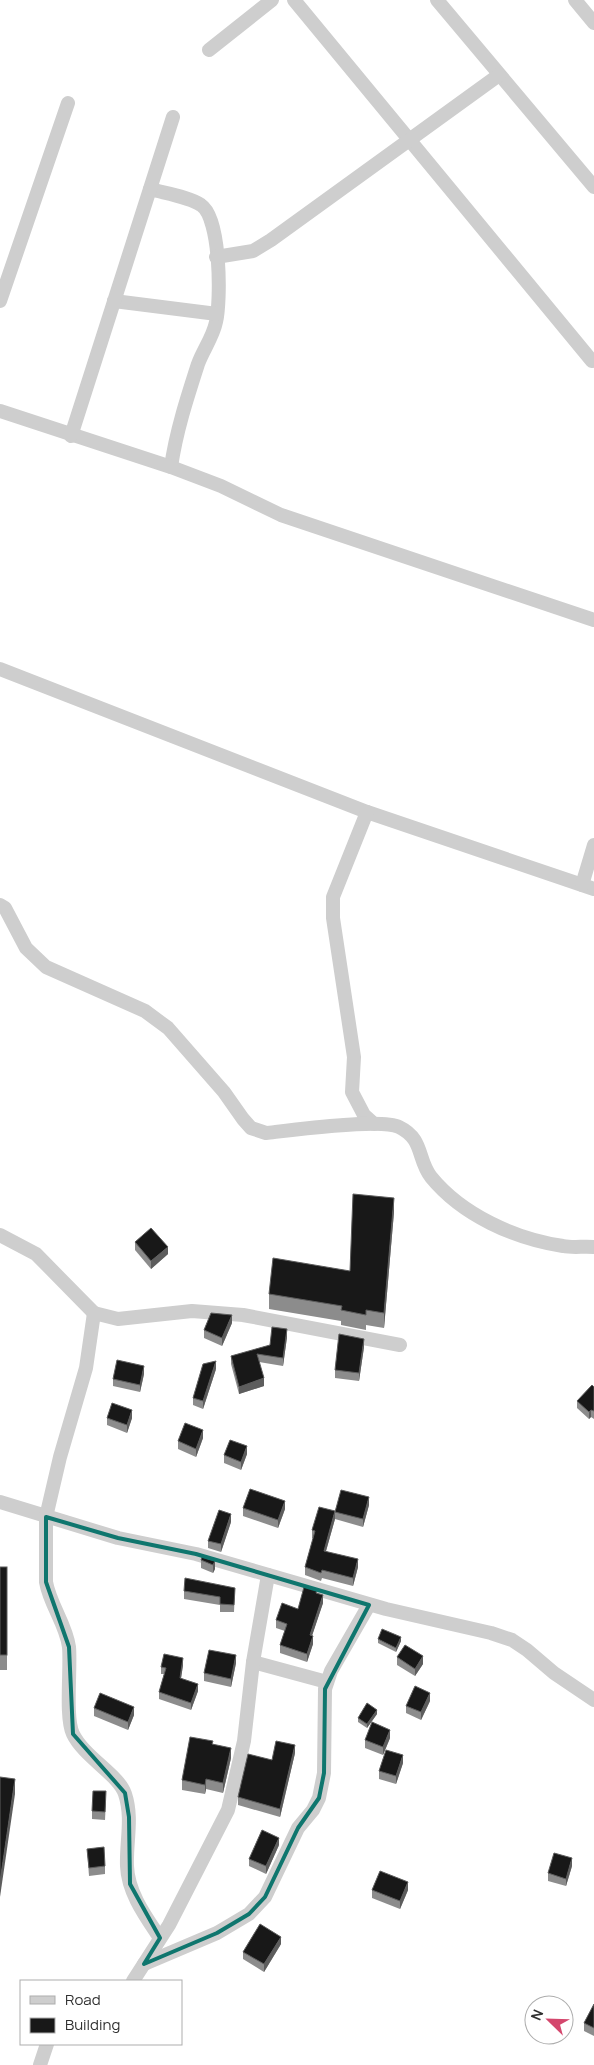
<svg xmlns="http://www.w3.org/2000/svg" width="594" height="2065" font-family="Manrope,sans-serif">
<rect width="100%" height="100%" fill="#fff"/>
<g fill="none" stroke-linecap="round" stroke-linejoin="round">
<g stroke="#cecece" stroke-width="14">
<polyline points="294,0 592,361"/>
<polyline points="437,0 594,187"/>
<polyline points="575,0 594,23"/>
<polyline points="209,50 272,0"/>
<path d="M150,189C164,193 190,197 201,205C221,218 221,301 216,322C213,337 203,350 198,364C187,398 176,432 171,467"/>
<polyline points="216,257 253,251 271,240 499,75"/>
<polyline points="0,301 68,103"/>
<polyline points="114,301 217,314"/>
<polyline points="0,411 171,467 221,486 281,515 594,620"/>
<polyline points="71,436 173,117"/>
<polyline points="0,669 367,812 594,889"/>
<polyline points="367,812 333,897 333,918 354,1057 352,1092 364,1115 374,1124"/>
<polyline points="582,885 594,845"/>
<path d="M0,905L5,908L26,948L46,967L145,1011L168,1028L224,1092L243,1119L251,1128L266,1133C292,1130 381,1118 399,1127C424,1139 417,1159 431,1177C462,1215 515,1239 563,1246C573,1248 584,1246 594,1247"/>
<polyline points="0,1235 36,1254 94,1313"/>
<polyline points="0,1502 118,1538 196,1554 386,1609 491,1633 512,1640 527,1650 554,1673 594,1700"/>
<polyline points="253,1662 327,1682"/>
<path d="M160,1938C146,1917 128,1893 127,1866C126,1842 133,1818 125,1794C119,1775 84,1757 73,1734C65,1718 71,1668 69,1647C66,1624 50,1605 46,1582V1517L60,1457L86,1368L94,1313L118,1319L192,1311L243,1315L400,1345"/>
<polyline points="144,1964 217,1933 249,1914 265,1897 298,1828 313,1810 319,1798 324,1773 325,1689 331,1671 369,1605"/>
<polyline points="133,1981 169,1925 228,1810 244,1741 253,1662 268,1575"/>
<polyline points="40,2065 47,2044"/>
</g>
</g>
<g fill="#8c8c8c">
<polygon points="394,1212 384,1328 366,1325 366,1330 341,1325 341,1321 269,1309 269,1294 350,1271"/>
<polygon points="135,1242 168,1254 151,1269 135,1250"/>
<polygon points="232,1323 222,1346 204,1338 204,1330"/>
<polygon points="287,1337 283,1366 259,1362 264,1386 239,1394 231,1364 231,1356 270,1345"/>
<polygon points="364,1347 359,1381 335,1378 335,1370"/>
<polygon points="216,1369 203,1409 193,1405 193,1398"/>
<polygon points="144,1374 140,1392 113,1386 113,1379"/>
<polygon points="594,1387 594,1419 591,1417 589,1419 577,1408 577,1401"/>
<polygon points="107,1418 132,1418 127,1433 107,1425"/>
<polygon points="203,1438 196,1457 178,1449 178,1441"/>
<polygon points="247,1454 241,1470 224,1463 224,1455"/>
<polygon points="369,1505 363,1527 335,1519 335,1512"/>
<polygon points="243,1508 285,1509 278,1528 243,1516"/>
<polygon points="335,1519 326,1551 358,1567 353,1586 322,1578 321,1581 305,1575 305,1567 313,1538 312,1538 312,1530"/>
<polygon points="231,1522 221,1552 208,1548 208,1541"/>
<polygon points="201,1560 215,1561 215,1569 213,1573 201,1568"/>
<rect x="0" y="1567" width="7" height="103"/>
<polygon points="235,1588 234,1612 220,1612 220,1605 184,1599 184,1591"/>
<polygon points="317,1593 323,1603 312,1635 313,1644 307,1662 280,1653 280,1645 285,1631 276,1628 276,1620 298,1609"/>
<polygon points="378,1639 401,1641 396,1652 378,1643"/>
<polygon points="397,1657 423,1664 415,1676 397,1665"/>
<polygon points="236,1663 231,1687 204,1681 204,1673"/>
<polygon points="183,1665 181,1678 198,1691 191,1710 159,1699 159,1692 164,1674 161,1674 161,1667"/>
<polygon points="430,1701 421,1720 406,1713 406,1706"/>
<polygon points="94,1708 134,1715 128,1730 94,1716"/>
<polygon points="377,1714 367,1728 358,1722 358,1718"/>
<polygon points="390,1738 383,1755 365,1748 365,1740"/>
<polygon points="213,1744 231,1758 223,1793 206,1789 205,1794 182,1790 182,1780"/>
<polygon points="295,1753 280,1817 238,1805 238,1797 272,1760"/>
<polygon points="403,1763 396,1784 379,1779 379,1771"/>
<polygon points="106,1799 105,1820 92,1819 92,1811"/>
<polygon points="279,1845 266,1874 249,1866 249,1859"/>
<polygon points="87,1849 105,1866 105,1874 89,1876"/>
<polygon points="572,1866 566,1886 548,1881 548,1873"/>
<polygon points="372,1890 408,1890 400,1909 372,1898"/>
<polygon points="281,1944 264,1972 243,1959 243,1952"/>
<polygon points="594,2004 594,2036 584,2031 584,2023"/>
</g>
<g fill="#5d5d5d">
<polygon points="394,1198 394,1212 384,1328 384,1313"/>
<polygon points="168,1247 168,1254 151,1269 151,1261"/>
<polygon points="232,1315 232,1323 222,1346 222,1338"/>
<polygon points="287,1329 287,1337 283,1366 283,1358"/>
<polygon points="364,1339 364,1347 359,1381 359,1373"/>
<polygon points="216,1361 216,1369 203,1409 203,1401"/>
<polygon points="144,1366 144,1374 140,1392 140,1385"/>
<polygon points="264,1378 264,1386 239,1394 239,1387"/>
<polygon points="132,1410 132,1418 127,1433 127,1425"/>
<polygon points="591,1410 591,1417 589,1419 589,1412"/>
<polygon points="203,1430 203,1438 196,1457 196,1449"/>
<polygon points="247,1446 247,1454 241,1470 241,1462"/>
<polygon points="369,1497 369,1505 363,1527 363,1519"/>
<polygon points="285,1501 285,1509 278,1528 278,1520"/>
<polygon points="335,1511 335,1519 324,1558 324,1551"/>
<polygon points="231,1514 231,1522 221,1552 221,1544"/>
<polygon points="358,1559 358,1567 353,1586 353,1578"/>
<polygon points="215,1561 215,1569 213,1573 213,1565"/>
<polygon points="323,1595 323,1603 310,1642 310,1635"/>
<polygon points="313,1636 313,1644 307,1662 307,1654"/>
<polygon points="401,1637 401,1641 396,1652 396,1648"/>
<polygon points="236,1655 236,1663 231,1687 231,1679"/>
<polygon points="423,1656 423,1664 415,1676 415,1669"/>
<polygon points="183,1658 183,1665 180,1685 180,1678"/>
<polygon points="198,1684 198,1691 191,1710 191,1703"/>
<polygon points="430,1693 430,1701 421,1720 421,1712"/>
<polygon points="134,1707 134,1715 128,1730 128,1722"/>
<polygon points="377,1710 377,1714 367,1728 367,1724"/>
<polygon points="390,1730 390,1738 383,1755 383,1747"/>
<polygon points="295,1745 295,1753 280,1817 280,1809"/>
<polygon points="231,1748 231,1758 223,1793 223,1783"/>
<polygon points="403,1755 403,1763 396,1784 396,1776"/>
<polygon points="15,1779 15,1794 0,1897 0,1882"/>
<polygon points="206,1779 206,1789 205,1794 205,1785"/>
<polygon points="279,1838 279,1845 266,1874 266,1866"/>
<polygon points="572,1858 572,1866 566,1886 566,1879"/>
<polygon points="408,1882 408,1890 400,1909 400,1901"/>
<polygon points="281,1937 281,1944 264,1972 264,1964"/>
</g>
<g fill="#181818" stroke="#5d5d5d">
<polygon points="353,1194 394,1198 384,1313 366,1310 366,1315 341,1310 342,1306 269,1294 273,1258 350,1271"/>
<polygon points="151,1228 168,1247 151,1261 135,1242"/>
<polygon points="211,1313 232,1315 222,1338 204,1330"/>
<polygon points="272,1327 287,1329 283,1358 257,1354 264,1378 239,1387 231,1356 270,1345"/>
<polygon points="339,1334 364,1339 359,1373 335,1370"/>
<polygon points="117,1360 144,1366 140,1385 113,1379"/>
<polygon points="216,1361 203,1401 193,1398 203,1364"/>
<polygon points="592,1385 594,1387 594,1411 591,1410 589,1412 577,1401"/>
<polygon points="112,1403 132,1410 127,1425 107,1418"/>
<polygon points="185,1423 203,1430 196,1449 178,1441"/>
<polygon points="230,1440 247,1446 241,1462 224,1455"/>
<polygon points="250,1489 285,1501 278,1520 243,1508"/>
<polygon points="341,1490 369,1497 363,1519 335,1512"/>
<polygon points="319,1507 335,1511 324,1551 358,1559 353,1578 322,1570 321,1573 305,1567 315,1531 312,1530"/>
<polygon points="219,1510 231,1514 221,1544 208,1541"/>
<polygon points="202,1557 215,1561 213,1565 201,1560"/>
<rect x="0" y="1567" width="7" height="88"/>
<polygon points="185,1578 235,1588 234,1605 220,1604 220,1597 184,1591"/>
<polygon points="304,1587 317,1590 316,1593 323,1595 310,1635 313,1636 307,1654 280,1645 287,1624 276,1620 282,1603 298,1609"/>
<polygon points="382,1629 401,1637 396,1648 378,1639"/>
<polygon points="405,1645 423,1656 415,1669 397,1657"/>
<polygon points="209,1650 236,1655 231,1679 204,1673"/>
<polygon points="164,1654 183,1658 180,1678 198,1684 191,1703 159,1692 166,1668 161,1667"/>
<polygon points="415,1686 430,1693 421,1712 406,1706"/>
<polygon points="100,1693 134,1707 128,1722 94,1708"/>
<polygon points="367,1703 377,1710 367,1724 358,1718"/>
<polygon points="372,1722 390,1730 383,1747 365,1740"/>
<polygon points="190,1737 213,1741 212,1744 231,1748 223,1783 206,1779 205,1785 182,1780"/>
<polygon points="276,1741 295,1745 280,1809 238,1797 248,1754 272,1760"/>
<polygon points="386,1750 403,1755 396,1776 379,1771"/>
<polygon points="0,1777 15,1779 0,1882"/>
<polygon points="93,1791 106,1791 105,1812 92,1811"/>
<polygon points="262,1830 279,1838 266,1866 249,1859"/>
<polygon points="104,1847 105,1866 89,1868 87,1849"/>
<polygon points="554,1853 572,1858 566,1879 548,1873"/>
<polygon points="380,1871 408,1882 400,1901 372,1890"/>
<polygon points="260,1924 281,1937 264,1964 243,1952"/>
<polygon points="594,2004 594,2028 584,2023"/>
</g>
<path fill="none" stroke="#0f766e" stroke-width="4" stroke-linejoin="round" d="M46,1517L118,1538L196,1554L369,1605L325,1689L324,1773L319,1798L298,1828L265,1897L249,1914L217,1933L144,1964L160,1938L130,1884L129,1817L125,1793L73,1734L69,1647L46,1582Z"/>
<rect x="20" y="1980" width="162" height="65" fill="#ffffff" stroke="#adadad"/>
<rect x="30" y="1996" width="25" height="8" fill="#cecece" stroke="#adadad"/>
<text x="65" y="2005" font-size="15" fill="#313131">Road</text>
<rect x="30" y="2018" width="25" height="15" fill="#181818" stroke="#adadad"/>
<text x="65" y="2030" font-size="15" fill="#313131">Building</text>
<g transform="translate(549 2020) rotate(293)"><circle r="24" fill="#ffffff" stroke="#adadad"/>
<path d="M0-4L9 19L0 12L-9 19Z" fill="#d4476d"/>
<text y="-8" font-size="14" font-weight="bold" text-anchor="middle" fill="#313131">N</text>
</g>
</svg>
